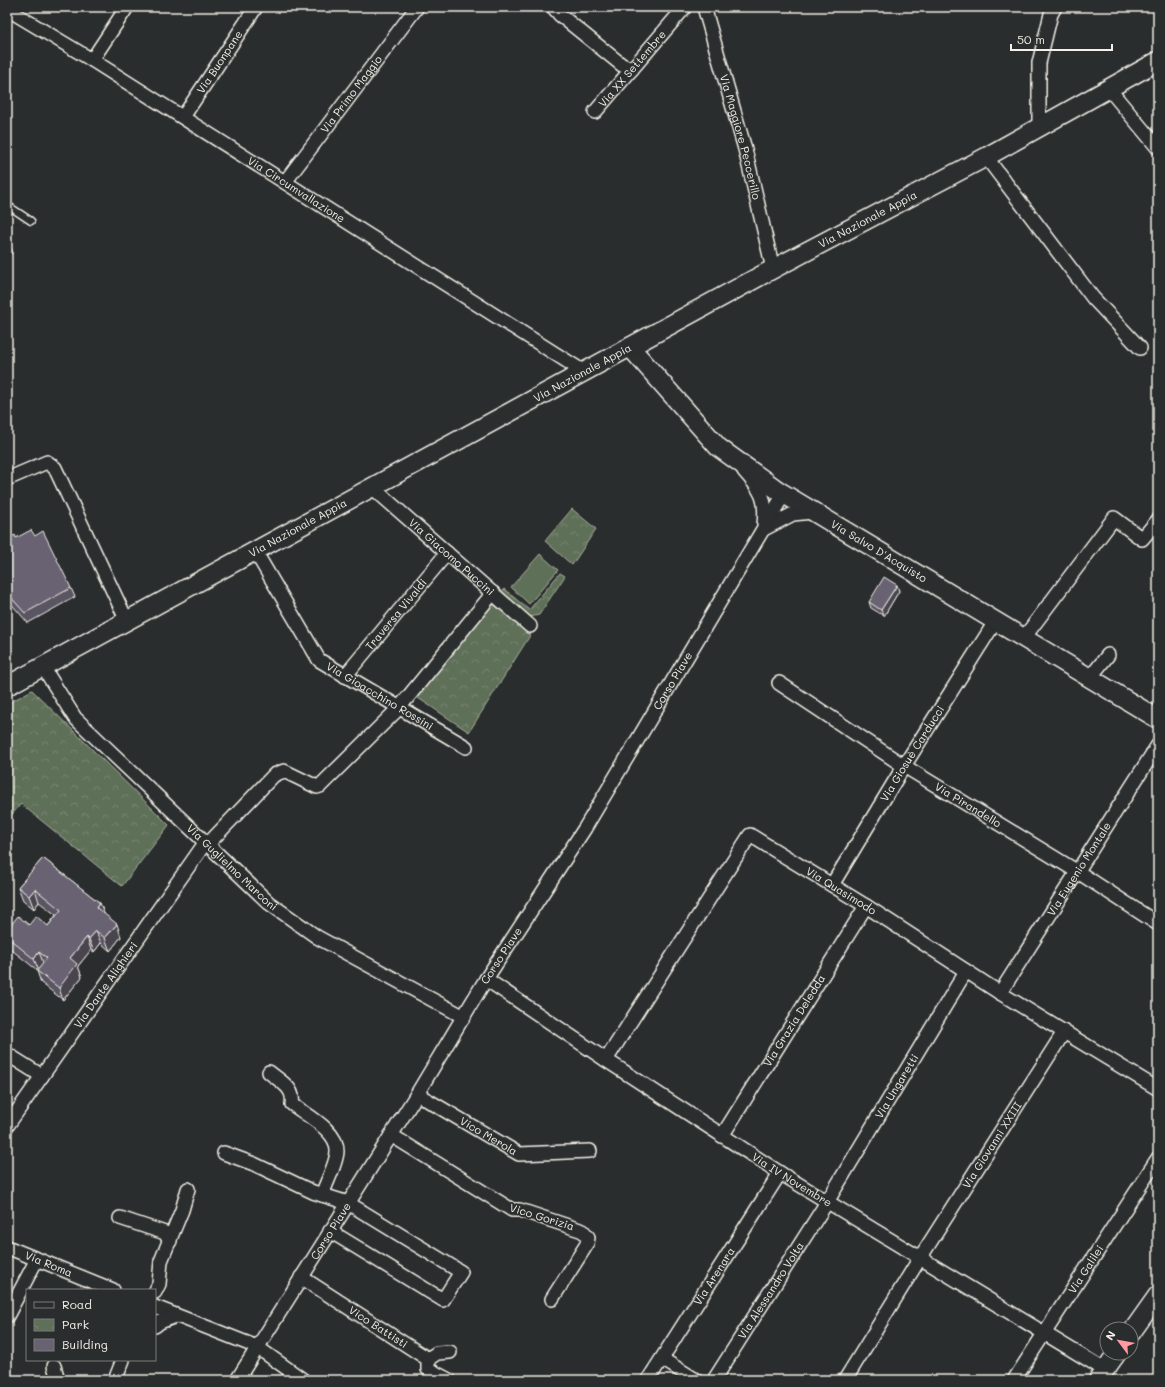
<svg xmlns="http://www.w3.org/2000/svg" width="1165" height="1387" font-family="Mali,sans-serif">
<defs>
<pattern id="park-crowns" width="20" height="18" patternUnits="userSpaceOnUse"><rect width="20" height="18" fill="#5f6f58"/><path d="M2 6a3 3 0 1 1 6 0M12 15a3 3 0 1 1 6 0" fill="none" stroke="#778470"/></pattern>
</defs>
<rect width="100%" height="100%" fill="#2a2d2e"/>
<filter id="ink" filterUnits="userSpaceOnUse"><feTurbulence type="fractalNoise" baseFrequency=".025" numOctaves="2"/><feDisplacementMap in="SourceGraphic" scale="8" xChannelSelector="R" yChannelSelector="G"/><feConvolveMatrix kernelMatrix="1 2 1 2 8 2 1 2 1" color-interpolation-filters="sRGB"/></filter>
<g filter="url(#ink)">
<g fill="url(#park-crowns)" stroke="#aab0a0">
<polygon points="572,509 596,529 572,565 545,541"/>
<polygon points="560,573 565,576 539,615 530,617 502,592 504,589 529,610"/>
<polygon points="494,602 531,634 469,732 415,696"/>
<polygon points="32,690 169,825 122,886 21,804 7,820 7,704"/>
</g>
<polygon fill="#5f6f58" stroke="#aab0a0" points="540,554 558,570 529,604 511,587"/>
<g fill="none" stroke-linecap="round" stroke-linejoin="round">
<g stroke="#f4f1e8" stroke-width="9">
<g id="lane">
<polyline points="7,205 31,221"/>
<polyline points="7,251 8,251"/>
</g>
</g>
<g stroke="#f4f1e8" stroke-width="16">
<g id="street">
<polyline points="553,7 560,15 622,65 632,69"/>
<path id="s1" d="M704,7L745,149L773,269"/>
<path id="s2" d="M7,9L92,60L584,372"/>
<polyline points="92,60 127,7"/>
<polyline points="1109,89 1158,148"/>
<path id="s3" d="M595,112L685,7"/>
<path id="s4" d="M183,117L256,7"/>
<polyline points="1039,128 1039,63 1051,14 1055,7"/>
<polyline points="986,157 1093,298 1140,348"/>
<path id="s5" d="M285,182L417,7"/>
<path d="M744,471C761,490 767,498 764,524"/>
<polyline points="7,479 47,462 55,468 127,621"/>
<path id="s6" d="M372,487L530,626"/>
<polyline points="764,529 793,514 812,512"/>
<path id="s7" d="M255,551L319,660L466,747"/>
<polyline points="1023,639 1114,518 1142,539 1158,520"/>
<path id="s8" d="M43,667L75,718L269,903L317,937L464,1017"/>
<path id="s9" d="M345,676L447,553"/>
<polyline points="1089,679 1108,655"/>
<path id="s10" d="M779,683L904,766L1078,872L1158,924"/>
<polyline points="207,845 274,775 284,771 317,787 320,786 399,708 493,593"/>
<path id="s11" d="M832,885L904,766L995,622"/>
<path id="s12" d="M486,979L606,1060L780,1173L1105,1370"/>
<path id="s13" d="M1000,993L1158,745"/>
<polyline points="7,1054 42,1076"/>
<path id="s14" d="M606,1060L750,835L866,906L1000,993L1158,1089"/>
<path d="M269,1072C281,1082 295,1088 292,1104C306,1115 338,1131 337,1151C337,1163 326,1183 322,1195"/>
<path id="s15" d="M417,1094L519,1154L590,1151"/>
<path id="s16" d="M7,1126L205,843"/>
<polyline points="391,1135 512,1210 520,1210 583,1231 588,1237 587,1244 552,1299"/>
<path id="s17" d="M722,1136L866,906"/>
<polyline points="224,1153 254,1164 313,1192 348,1203 461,1272 443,1300 330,1231"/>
<polyline points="120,1218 165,1233 170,1241"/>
<path id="s18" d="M7,1247L113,1290"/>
<path id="s19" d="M301,1277L428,1359V1369L449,1380"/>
<polyline points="155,1292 159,1284 161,1261 182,1210 188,1189"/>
<polyline points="155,1307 257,1347 303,1380"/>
<polyline points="7,1316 37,1259"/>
<polyline points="155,1326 160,1322 176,1316"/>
<polyline points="428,1359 437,1353 450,1352"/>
<polyline points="662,1359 696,1380"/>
<polyline points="54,1366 57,1376 56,1380"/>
<polyline points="115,1380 123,1360"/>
<path id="s20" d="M237,1380L417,1094L486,979L585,828L784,494"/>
<path id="s21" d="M648,1380L780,1173"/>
<path id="s22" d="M714,1380L827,1202L966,971"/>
<path id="s23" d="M845,1380L920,1258L1064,1032"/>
<path id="s24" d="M1014,1380L1158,1158"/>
</g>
</g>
<g stroke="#f4f1e8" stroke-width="21">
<g id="secondary">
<path id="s25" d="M630,347L718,447L779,491L1158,719"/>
<path id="s26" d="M7,686L773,269L986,157L1158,61"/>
<polyline points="1131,1333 1158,1295"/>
<polyline points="1098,1380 1117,1353"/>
</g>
</g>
<use href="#lane" stroke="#2a2d2e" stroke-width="6"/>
<use href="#street" stroke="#2a2d2e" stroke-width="13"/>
<use href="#secondary" stroke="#2a2d2e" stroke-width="18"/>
</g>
<g fill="#5a5463" stroke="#f4f1e8">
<polygon points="7,535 11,537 16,538 71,588 75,597 28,623 7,599"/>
<polygon points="897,585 899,591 884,616 871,608 869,602"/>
<polygon points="43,858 100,903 104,914 121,937 110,951 101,943 94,952 91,950 78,966 82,977 63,1000 41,983 37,971 37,970 8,947 7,944 7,930 29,925 48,926 56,915 39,902 34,909 23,900 18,887"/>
</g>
<g fill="#4a4550" stroke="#f4f1e8">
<polygon points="897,585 899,591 884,616 881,610"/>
<polygon points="35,889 39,902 34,909 29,896"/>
<polygon points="100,903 105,916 97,908"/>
<polygon points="117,924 121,937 110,951 105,938"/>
<polygon points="96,931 101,943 94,952 89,939"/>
<polygon points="87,937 91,950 78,966 82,977 63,1000 59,988 70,958"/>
<polygon points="39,952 44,965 39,971 34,959"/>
</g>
<g fill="#696273" stroke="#f4f1e8">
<polygon points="31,530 35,536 43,531 71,588 25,613 7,593 7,535 9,534 11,537 15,535 16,538"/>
<polygon points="884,577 897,585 881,610 869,602"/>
<polygon points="43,858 100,903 97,908 117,924 105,938 96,931 89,939 87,937 70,958 77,964 59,988 37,971 47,958 39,952 34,959 7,937 7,930 18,916 29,925 36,916 48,926 61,910 35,889 29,896 18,887"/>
</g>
</g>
<g text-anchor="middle" stroke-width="3.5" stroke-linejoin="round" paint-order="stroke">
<g font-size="11" fill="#f4f1e8" stroke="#2a2d2e">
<text dy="4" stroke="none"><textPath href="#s4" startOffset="66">Via Buonpane</textPath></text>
<text dy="4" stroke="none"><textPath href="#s3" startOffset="57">Via XX Settembre</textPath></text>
<text dy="4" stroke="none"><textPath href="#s5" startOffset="110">Via Primo Maggio</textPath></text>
<text dy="4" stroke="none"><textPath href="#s1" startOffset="135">Via Maggiore Peccerillo</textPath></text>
<text dy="4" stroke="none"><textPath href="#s2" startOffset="341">Via Circumvallazione</textPath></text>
<text dy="4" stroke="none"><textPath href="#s26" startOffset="979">Via Nazionale Appia</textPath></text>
<text dy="4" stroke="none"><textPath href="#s26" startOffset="655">Via Nazionale Appia</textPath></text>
<text dy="4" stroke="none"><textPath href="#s26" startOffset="331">Via Nazionale Appia</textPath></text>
<text dy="4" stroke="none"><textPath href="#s25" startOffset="325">Via Salvo D'Acquisto</textPath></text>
<text dy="4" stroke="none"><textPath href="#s6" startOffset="106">Via Giacomo Puccini</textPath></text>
<text dy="4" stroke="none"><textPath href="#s9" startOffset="80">Traversa Vivaldi</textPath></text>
<text dy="4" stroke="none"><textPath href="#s20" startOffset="824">Corso Piave</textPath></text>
<text dy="4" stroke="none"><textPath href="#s7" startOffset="197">Via Gioacchino Rossini</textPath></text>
<text dy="4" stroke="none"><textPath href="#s11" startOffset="154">Via Giosuè Carducci</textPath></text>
<text dy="4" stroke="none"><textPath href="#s10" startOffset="225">Via Pirandello</textPath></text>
<text dy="4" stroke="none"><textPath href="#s8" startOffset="277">Via Guglielmo Marconi</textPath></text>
<text dy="4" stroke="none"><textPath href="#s13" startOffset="147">Via Eugenio Montale</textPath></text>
<text dy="4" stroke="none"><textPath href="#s14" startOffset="374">Via Quasimodo</textPath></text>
<text dy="4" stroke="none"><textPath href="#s20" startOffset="500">Corso Piave</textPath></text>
<text dy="4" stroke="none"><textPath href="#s16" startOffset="172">Via Dante Alighieri</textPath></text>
<text dy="4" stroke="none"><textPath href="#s17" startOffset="136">Via Grazia Deledda</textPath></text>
<text dy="4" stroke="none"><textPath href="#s22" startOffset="346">Via Ungaretti</textPath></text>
<text dy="4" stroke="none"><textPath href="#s15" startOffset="83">Vico Merola</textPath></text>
<text dy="4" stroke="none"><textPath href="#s23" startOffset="277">Via Giovanni XXIII</textPath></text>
<text dy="4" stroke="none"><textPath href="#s12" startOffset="366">Via IV Novembre</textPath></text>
<text transform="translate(542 1217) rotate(17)" y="4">Vico Gorizia</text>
<text dy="4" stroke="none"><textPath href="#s20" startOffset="176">Corso Piave</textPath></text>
<text dy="4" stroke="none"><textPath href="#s18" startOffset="45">Via Roma</textPath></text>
<text dy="4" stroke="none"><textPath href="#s24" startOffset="132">Via Galilei</textPath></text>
<text dy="4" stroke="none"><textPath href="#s21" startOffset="123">Via Arenara</textPath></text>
<text dy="4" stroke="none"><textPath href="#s22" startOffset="106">Via Alessandro Volta</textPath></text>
<text dy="4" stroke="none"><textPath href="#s19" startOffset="92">Vico Battisti</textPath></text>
</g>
</g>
<rect width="1165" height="1387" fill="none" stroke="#2a2d2e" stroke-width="24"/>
<rect x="12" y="12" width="1141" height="1363" fill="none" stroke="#f4f1e8" stroke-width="1.5" filter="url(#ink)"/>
<rect x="26" y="1289" width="130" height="72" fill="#2a2d2e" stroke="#7b7b78"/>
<rect x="34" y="1302" width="20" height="6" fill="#2a2d2e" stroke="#7b7b78"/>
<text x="62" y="1309" font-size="12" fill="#f4f1e8">Road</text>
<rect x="34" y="1319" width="20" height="12" fill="url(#park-crowns)" stroke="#7b7b78"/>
<text x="62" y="1329" font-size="12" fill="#f4f1e8">Park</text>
<rect x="34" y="1339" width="20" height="12" fill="#696273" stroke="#7b7b78"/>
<text x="62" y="1349" font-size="12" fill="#f4f1e8">Building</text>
<g transform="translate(1119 1341) rotate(302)"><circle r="19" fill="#2a2d2e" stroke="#7b7b78"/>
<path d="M0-3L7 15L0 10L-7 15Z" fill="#ff9aa2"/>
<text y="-6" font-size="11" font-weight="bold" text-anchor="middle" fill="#f4f1e8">N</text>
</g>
<path d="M1011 44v6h101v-6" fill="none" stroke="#f4f1e8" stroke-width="2"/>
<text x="1017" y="44" font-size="12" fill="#f4f1e8" stroke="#2a2d2e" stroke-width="3" paint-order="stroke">50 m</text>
</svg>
